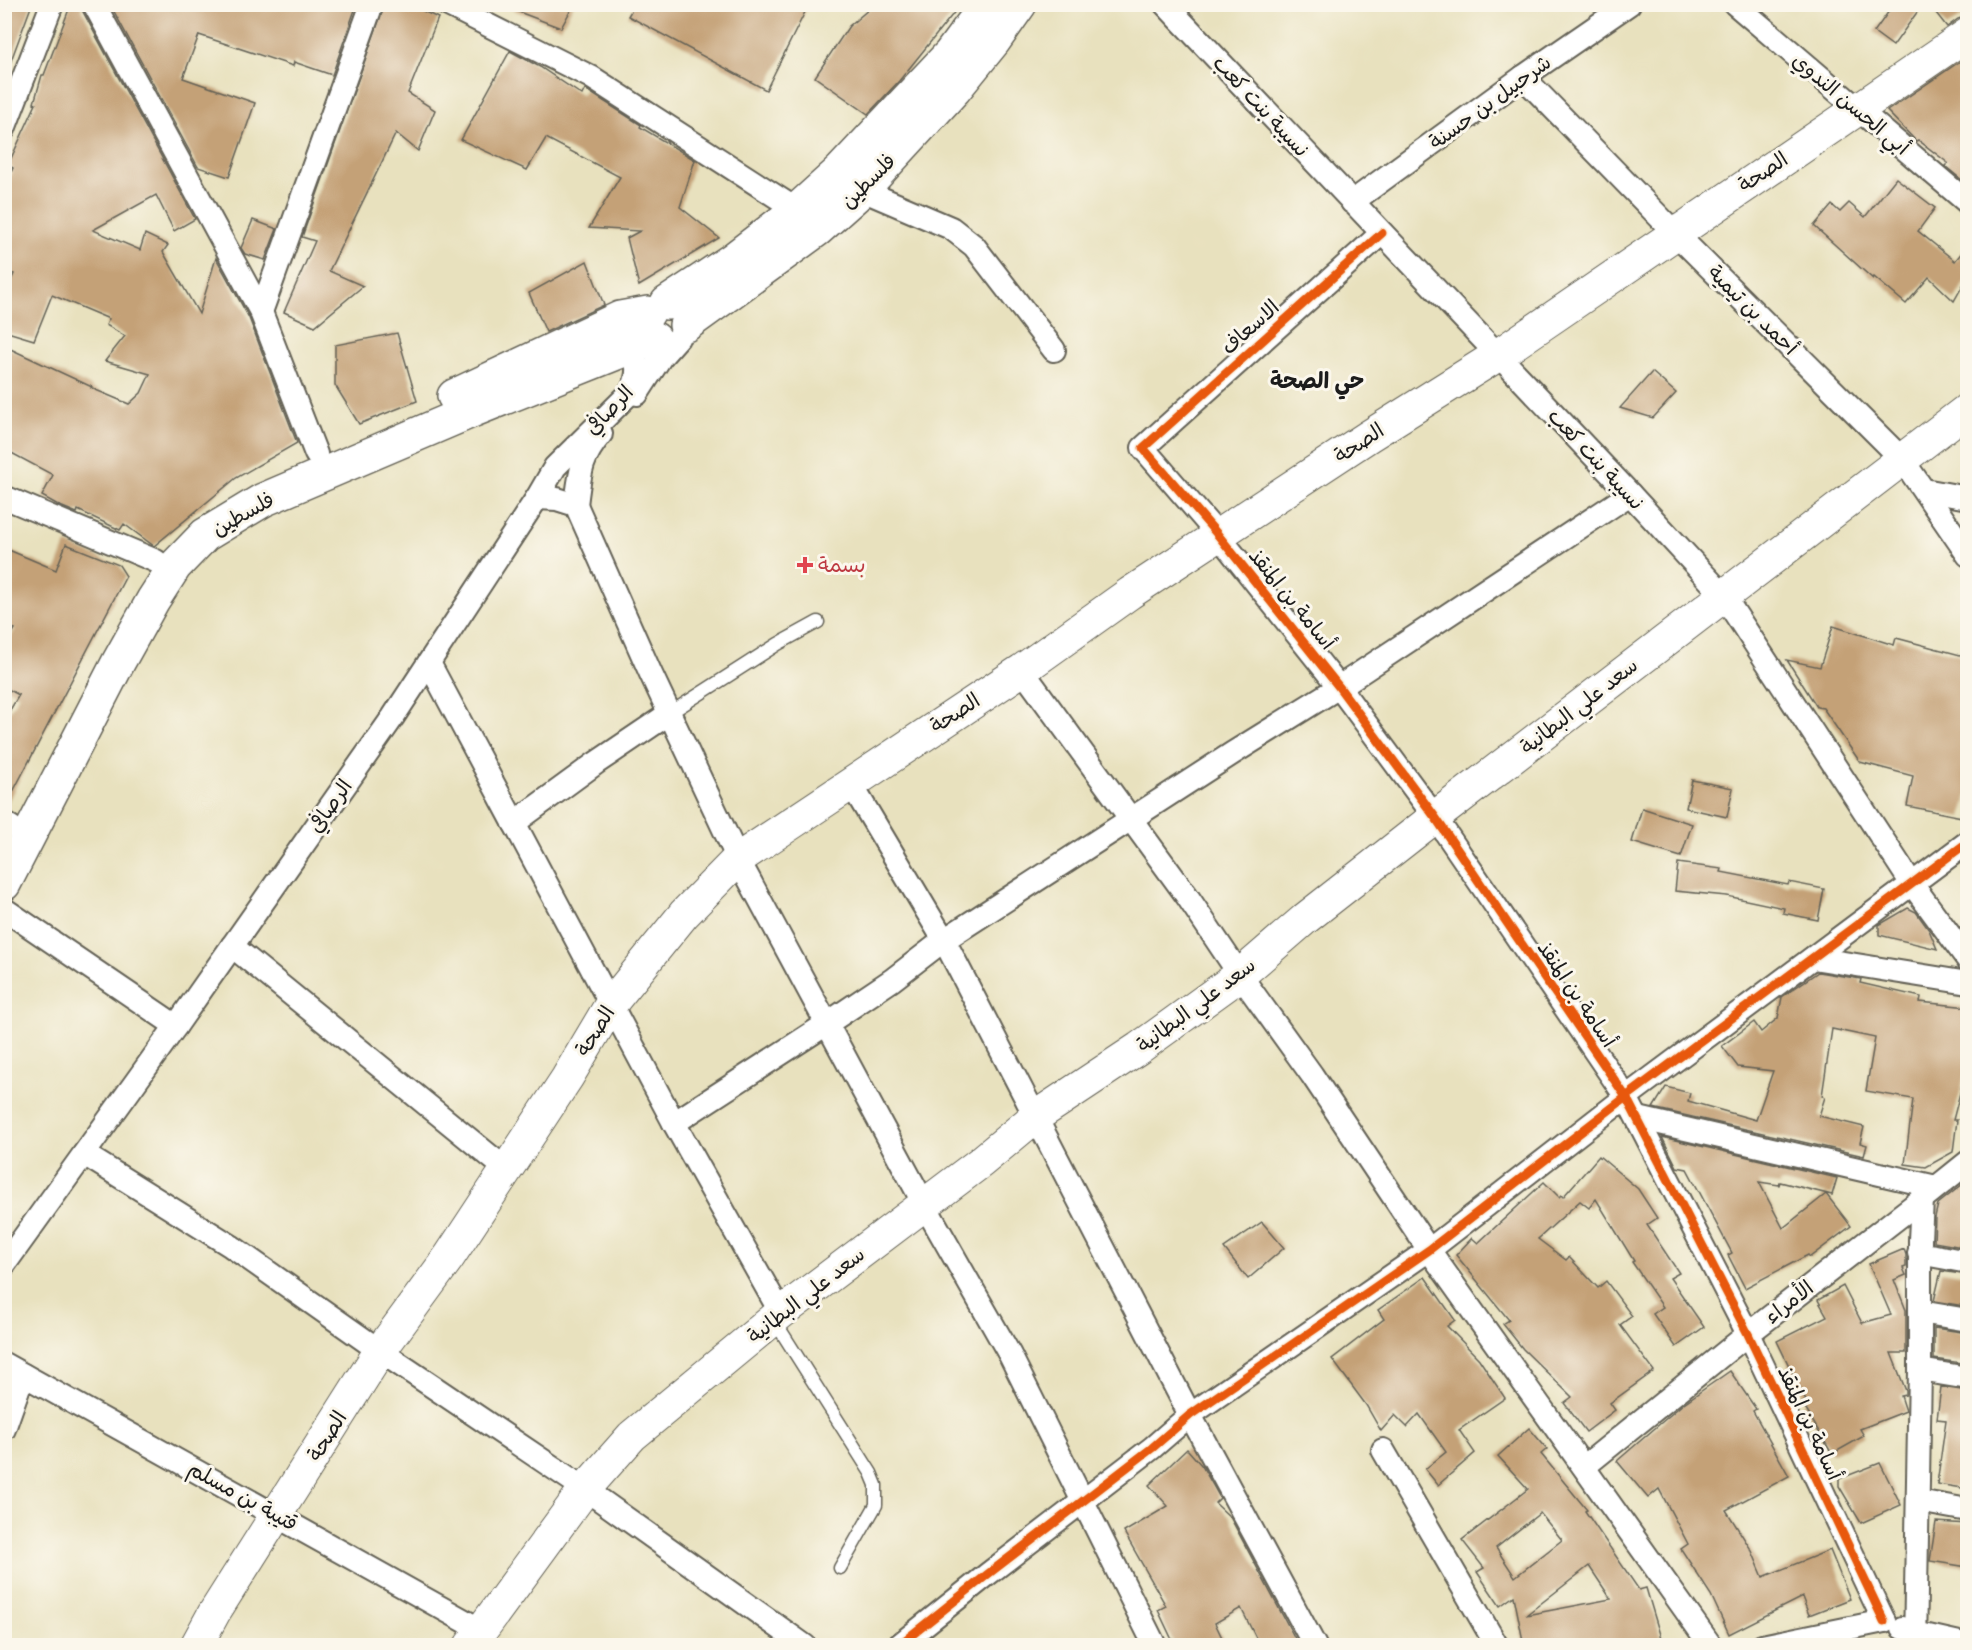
<svg xmlns="http://www.w3.org/2000/svg" width="1972" height="1650" font-family="Delius,'Playpen Sans Arabic',sans-serif">
<rect width="100%" height="100%" fill="#fbf7ec"/>
<filter id="ink" filterUnits="userSpaceOnUse"><feTurbulence type="fractalNoise" baseFrequency=".0167" numOctaves="2"/><feDisplacementMap in="SourceGraphic" scale="12" xChannelSelector="R" yChannelSelector="G"/><feConvolveMatrix kernelMatrix="1 2 1 2 8 2 1 2 1" color-interpolation-filters="sRGB"/></filter>
<filter id="wash" filterUnits="userSpaceOnUse"><feTurbulence type="fractalNoise" baseFrequency=".008" numOctaves="4" result="noise"/><feDisplacementMap in="SourceGraphic" scale="24" xChannelSelector="R" yChannelSelector="G"/><feGaussianBlur stdDeviation="1.35" result="paint"/><feColorMatrix in="noise" values="0 0 0 0 0 0 0 0 0 0 0 0 0 0 0 0 0 1.4 0 .05"/><feComposite in="paint" operator="in"/></filter>
<g filter="url(#wash)">
<rect width="100%" height="100%" fill="#e8e1be"/>
<g id="blocks">
<g fill="#c4a177" fill-rule="evenodd">
<polygon points="4,4 32,4 6,74 4,74"/>
<polygon points="71,4 81,4 82,10 195,219 174,231 156,195 93,230 140,250 145,234 168,245 163,252 199,314 216,258 249,318 297,443 236,478 154,546 124,524 120,530 78,510 77,513 60,506 42,496 53,475 4,449 4,346 92,387 91,388 129,404 141,393 150,374 105,361 125,336 106,325 109,319 52,295 34,340 4,331 4,296 14,274 4,271 4,187 13,168 8,165 36,104 34,103 42,75 44,75"/>
<polygon points="110,4 357,4 332,75 294,62 293,66 199,35 183,78 255,103 229,177 198,167"/>
<polygon points="385,4 408,4 438,18 408,93 435,110 418,151 396,133 329,271 363,286 315,326 284,312 315,241 302,237"/>
<polygon points="503,4 574,4 561,28 503,6"/>
<polygon points="635,4 809,4 766,90 628,16"/>
<polygon points="875,4 961,4 899,81 868,114 815,77 849,26"/>
<polygon points="1894,4 1923,4 1893,46 1874,32"/>
<polygon points="1929,4 1968,4 1968,16 1958,19 1947,27"/>
<polygon points="510,51 540,67 582,95 585,89 641,125 640,127 695,160 680,207 719,238 639,286 627,238 640,231 589,228 620,177 546,138 527,170 461,140"/>
<polygon points="1968,56 1968,185 1945,166 1948,163 1918,140 1916,141 1887,111"/>
<polygon points="1896,178 1935,208 1918,231 1955,261 1968,245 1968,276 1954,301 1929,277 1906,304 1874,277 1873,279 1814,226 1832,205 1840,212 1849,203 1865,217"/>
<polygon points="253,220 277,229 265,260 245,254 241,248"/>
<polygon points="587,261 604,305 546,332 529,293"/>
<polygon points="397,333 417,401 359,424 335,385 335,345"/>
<polygon points="1652,372 1676,393 1653,418 1620,408"/>
<polygon points="66,544 119,565 126,576 4,809 4,720 19,695 4,687 4,648 15,629 4,625 4,548 56,570"/>
<polygon points="1833,626 1894,645 1896,638 1968,657 1968,791 1962,817 1907,806 1913,776 1860,762 1823,708 1817,707 1787,660 1820,667"/>
<polygon points="1692,780 1733,788 1727,817 1686,808"/>
<polygon points="1642,808 1692,824 1681,857 1632,842"/>
<polygon points="1678,863 1722,869 1721,872 1788,885 1789,882 1824,889 1818,920 1783,913 1784,908 1727,896 1675,891"/>
<polygon points="1908,908 1916,912 1929,930 1937,949 1879,935 1879,925"/>
<polygon points="1818,972 1861,979 1860,983 1921,997 1920,1002 1968,1007 1968,1062 1953,1120 1957,1120 1953,1152 1926,1167 1905,1164 1913,1099 1866,1091 1875,1038 1832,1029 1822,1096 1825,1097 1819,1116 1864,1127 1860,1143 1867,1145 1864,1156 1653,1108 1666,1087 1690,1093 1688,1101 1756,1120 1773,1071 1738,1067 1722,1046 1754,1022 1761,1032 1778,1018 1782,997"/>
<polygon points="1662,1137 1837,1178 1832,1195 1780,1182 1779,1185 1759,1182 1783,1228 1826,1194 1851,1226 1810,1257 1808,1255 1745,1288 1728,1255 1732,1253 1687,1169 1677,1167"/>
<polygon points="1599,1156 1638,1189 1657,1218 1647,1225 1679,1273 1670,1278 1704,1327 1676,1347 1653,1314 1663,1307 1632,1262 1634,1261 1596,1199 1589,1208 1580,1201 1538,1239 1566,1260 1569,1257 1598,1288 1606,1281 1632,1316 1620,1325 1654,1371 1610,1403 1615,1410 1586,1432 1564,1403 1572,1397 1523,1349 1503,1324 1509,1320 1456,1255 1472,1238 1478,1243 1544,1182 1559,1197 1561,1195 1563,1197"/>
<polygon points="1968,1180 1968,1248 1934,1242 1935,1217 1938,1204"/>
<polygon points="1262,1222 1284,1248 1248,1279 1224,1248"/>
<polygon points="1904,1249 1906,1255 1906,1267 1903,1268 1906,1275 1894,1280 1906,1310 1906,1353 1891,1353 1906,1391 1906,1395 1901,1396 1906,1411 1860,1429 1864,1436 1832,1454 1802,1403 1806,1401 1777,1341 1827,1316 1818,1300 1843,1286 1862,1323 1891,1315 1869,1264"/>
<polygon points="1941,1271 1968,1275 1968,1291 1964,1306 1934,1301"/>
<polygon points="1425,1277 1455,1320 1447,1326 1479,1359 1505,1398 1459,1430 1475,1453 1438,1485 1425,1469 1446,1452 1419,1414 1407,1427 1395,1415 1381,1431 1366,1405 1332,1359 1384,1319 1378,1310"/>
<polygon points="1934,1328 1968,1333 1968,1364 1934,1359"/>
<polygon points="1730,1371 1756,1409 1753,1411 1789,1476 1726,1510 1752,1551 1763,1577 1830,1550 1850,1599 1809,1615 1802,1597 1729,1634 1711,1595 1681,1549 1688,1544 1659,1489 1648,1498 1617,1461 1684,1403"/>
<polygon points="1941,1387 1968,1391 1968,1489 1937,1484 1946,1420 1937,1419"/>
<path d="M1529,1428L1547,1449L1541,1454L1587,1510L1585,1511L1639,1590L1646,1588L1661,1638L1634,1646H1524L1514,1596L1500,1606L1477,1572L1484,1568L1462,1540L1528,1489L1498,1456ZM1540,1513L1562,1540L1515,1577L1496,1548ZM1589,1566L1611,1599L1526,1615Z"/>
<polygon points="1187,1449 1202,1466 1220,1498 1215,1503 1230,1517 1299,1646 1260,1646 1241,1608 1215,1623 1226,1646 1175,1646 1158,1610 1166,1606 1124,1532 1168,1506 1149,1485"/>
<polygon points="1880,1463 1901,1505 1861,1523 1839,1486 1839,1479"/>
<polygon points="1936,1522 1968,1524 1968,1567 1930,1561"/>
</g>
</g>
</g>
<g filter="url(#ink)">
<use href="#blocks" fill-opacity="0" stroke="#636155" stroke-width="1.5"/>
<g fill="none" stroke-linecap="round" stroke-linejoin="round">
<g stroke="#636155" stroke-width="15">
<g id="service">
<polyline points="670,713 778,644 818,622"/>
<polyline points="774,1320 871,1473 876,1485 876,1505 840,1568"/>
</g>
</g>
<g stroke="#636155" stroke-width="26">
<g id="minor">
<polyline points="94,4 261,312 316,454"/>
<polyline points="446,4 591,77 797,210"/>
<polyline points="1165,4 1630,494 1723,595 1912,884 1968,960"/>
<polyline points="1735,4 1968,203"/>
<polyline points="1523,77 1675,233 1902,459 1968,555"/>
<polyline points="4,129 52,4"/>
<polyline points="862,190 951,228 974,246 1054,350"/>
<polyline points="1352,202 1523,77 1629,4"/>
<polyline points="1382,233 1143,448 1218,535 1339,687 1435,817 1626,1097 1748,1334 1884,1621"/>
<polyline points="261,312 372,4"/>
<polyline points="637,394 661,357 678,338"/>
<polyline points="1924,490 1968,498"/>
<polyline points="4,497 156,561"/>
<polyline points="537,498 557,499 576,505 651,674 738,859 924,1204 1010,1355 1155,1646"/>
<path d="M576,505C580,474 580,459 601,434"/>
<polyline points="429,663 674,1123 781,1313"/>
<polyline points="1022,670 1187,896 1240,975 1312,1075 1429,1250 1711,1646"/>
<polyline points="850,782 944,940 1190,1415 1315,1646"/>
<polyline points="4,823 11,827"/>
<polyline points="514,823 596,763 670,713"/>
<polyline points="4,909 176,1026"/>
<polyline points="232,946 507,1170"/>
<polyline points="1813,958 1968,983"/>
<polyline points="1638,1118 1936,1187"/>
<polyline points="674,1123 828,1023 892,980 944,940 1233,753 1339,687 1630,494"/>
<polyline points="84,1154 231,1246 380,1351 585,1489 805,1646"/>
<polyline points="1919,1253 1968,1262"/>
<path d="M4,1265L176,1026L393,717L537,498L555,467L631,392C639,376 640,362 629,348"/>
<polyline points="1920,1312 1968,1320"/>
<polyline points="4,1364 481,1630"/>
<polyline points="1920,1370 1968,1378"/>
<polyline points="4,1429 23,1375"/>
<polyline points="1383,1450 1497,1646"/>
<polyline points="1585,1466 1748,1334 1922,1199 1968,1162"/>
<polyline points="1918,1501 1968,1510"/>
<polyline points="1902,1628 1915,1633 1968,1645"/>
<polyline points="898,1646 988,1574 1152,1448 1190,1415 1429,1250 1626,1097 1968,842"/>
<polyline points="1762,1646 1884,1621"/>
<polyline points="1915,1646 1920,1370 1920,1240 1922,1199"/>
</g>
</g>
<g stroke="#636155" stroke-width="34">
<g id="secondary">
<polyline points="196,1646 214,1613 380,1351 449,1257 567,1078 611,1004 684,914 738,859 1022,670 1130,593 1369,436 1498,355 1968,34"/>
<polyline points="470,1646 585,1489 632,1436 781,1313 981,1162 1035,1117 1139,1048 1240,975 1306,918 1435,817 1968,409"/>
</g>
</g>
<g stroke="#636155" stroke-width="36">
<g id="primary">
<polyline points="667,303 732,260 797,210 840,171 950,54 987,4"/>
<polyline points="686,325 817,230 862,190 955,89 994,41 1020,4"/>
<polyline points="454,396 620,318 648,313"/>
<polyline points="4,884 119,661 153,600 175,566 205,535 263,500 474,410 629,348 655,339"/>
</g>
</g>
<use href="#service" stroke="#fff" stroke-width="12"/>
<use href="#minor" stroke="#fff" stroke-width="22"/>
<use href="#secondary" stroke="#fff" stroke-width="32"/>
<use href="#primary" stroke="#fff" stroke-width="33"/>
<g stroke="#fbf7ec" stroke-width="13">
<g id="cycleway">
<polyline points="1382,233 1143,448 1218,535 1339,687 1435,817 1626,1097 1748,1334 1884,1621"/>
<polyline points="898,1646 988,1574 1152,1448 1190,1415 1429,1250 1626,1097 1968,842"/>
</g>
</g>
<use href="#cycleway" stroke="#e8590c" stroke-width="9"/>
</g>
</g>
<path fill="#e0444e" stroke="#fbf7ec" stroke-width="2" d="M802 556h6v6h6v6h-6v6h-6v-6h-6v-6h6z"/>
<g text-anchor="middle" stroke-width="6" stroke-linejoin="round" paint-order="stroke">
<g font-size="21" fill="#1c1c1c" stroke="#fbf7ec">
<text transform="translate(1490 102) rotate(-36)" y="7">شرحبيل بن حسنة</text>
<text transform="translate(1851 104) rotate(40)" y="7">أبي الحسن الندوي</text>
<text transform="translate(1261 106) rotate(47)" y="7">نسيبة بنت كعب</text>
<text transform="translate(1763 172) rotate(-34)" y="7">الصحة</text>
<text transform="translate(868 181) rotate(-45)" y="7">فلسطين</text>
<text transform="translate(1753 310) rotate(45)" y="7">أحمد بن تيمية</text>
<text transform="translate(1250 327) rotate(-42)" y="7">الاسعاف</text>
<text transform="translate(609 410) rotate(-47)" y="7">الرصافي</text>
<text transform="translate(1359 443) rotate(-33)" y="7">الصحة</text>
<text transform="translate(1596 459) rotate(47)" y="7">نسيبة بنت كعب</text>
<text transform="translate(243 514) rotate(-29)" y="7">فلسطين</text>
<text transform="translate(1292 599) rotate(51)" y="7">أسامة بن المنقذ</text>
<text transform="translate(1579 706) rotate(-38)" y="7">سعد علي البطانية</text>
<text transform="translate(955 713) rotate(-33)" y="7">الصحة</text>
<text transform="translate(330 806) rotate(-55)" y="7">الرصافي</text>
<text transform="translate(1577 994) rotate(56)" y="7">أسامة بن المنقذ</text>
<text transform="translate(1196 1005) rotate(-37)" y="7">سعد علي البطانية</text>
<text transform="translate(595 1031) rotate(-58)" y="7">الصحة</text>
<text transform="translate(806 1295) rotate(-38)" y="7">سعد علي البطانية</text>
<text transform="translate(1789 1302) rotate(-38)" y="7">الأمراء</text>
<text transform="translate(1810 1423) rotate(65)" y="7">أسامة بن المنقذ</text>
<text transform="translate(327 1436) rotate(-58)" y="7">الصحة</text>
<text transform="translate(243 1496) rotate(29)" y="7">قتيبة بن مسلم</text>
</g>
<g font-size="21" fill="#be3a42" stroke="#fbf7ec" text-anchor="start">
<text x="818" y="572">بسمة</text>
</g>
<g font-size="22" font-weight="bold" fill="#1c1c1c" stroke="#fbf7ec">
<text x="1317" y="388">حي الصحة</text>
</g>
</g>
<rect width="1972" height="1650" fill="none" stroke="#fbf7ec" stroke-width="24"/>
</svg>
